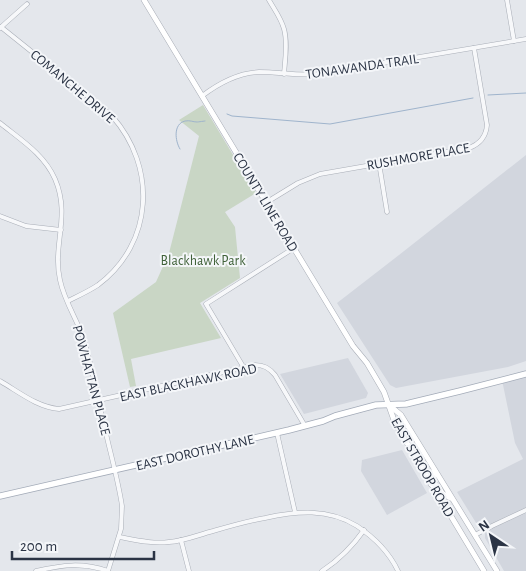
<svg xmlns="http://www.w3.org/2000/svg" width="526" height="571" font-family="'Alegreya Sans',sans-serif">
<rect width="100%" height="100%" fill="#e4e7ec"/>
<g fill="#d2d6de">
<polygon points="526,155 526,361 508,367 396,388 390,385 337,303 399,255"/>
<polygon points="348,358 368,393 366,398 304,414 280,374"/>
<polygon points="526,374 526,571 504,571 485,538 485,534 481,526 478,526 457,492 523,459 515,443 502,380"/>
<polygon points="402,450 427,493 387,515 361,471 362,460"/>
</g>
<polygon fill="#c9d6c5" points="203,105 256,193 225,212 235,227 240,278 200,303 221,338 131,359 136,386 130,387 113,313 156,282 169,253 199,136 179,120"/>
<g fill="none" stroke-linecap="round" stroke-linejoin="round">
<g stroke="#9fb4cc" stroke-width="1">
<polyline points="488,95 526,93"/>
<polyline points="227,114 232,116 330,124 473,98"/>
<path d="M180,149C175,141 173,124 185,121C190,120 193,122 197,122C198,122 205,121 205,121"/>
</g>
<g stroke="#a9aeb7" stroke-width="5">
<g id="street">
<path d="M269,0C274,9 281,18 284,29C288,43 285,60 284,74"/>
<polyline points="507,0 514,41"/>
<path d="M1,27L112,116C157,167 154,243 98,285C89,291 78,296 68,301"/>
<polyline points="0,28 27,4"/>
<path d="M202,96C219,83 237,73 259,72C279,72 298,76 318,74L526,39"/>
<path d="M0,123C21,140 44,154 55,179C71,216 52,245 60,280C64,300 76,318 83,337C92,365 97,396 104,425C110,452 118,479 122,506L121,529L108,571"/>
<polyline points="379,163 387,212"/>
<path d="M267,202L298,183L320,174L469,148C480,144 486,137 487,125L474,48"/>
<polyline points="0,216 26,226 61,230"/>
<polyline points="244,368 206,304 294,248"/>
<path d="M0,381C19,392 37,407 59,409L255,365C264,365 269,368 275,375L305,426"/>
<polyline points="277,433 295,512"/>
<polyline points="475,535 492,526 526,510"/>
<path d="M119,537C136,540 152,544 169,542C184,541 198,535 213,531C230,526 247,521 265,518C297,511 328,508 357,526C375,538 389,552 398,571"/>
<polyline points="181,540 189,571"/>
<path d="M36,571C62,565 82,562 108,571"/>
<path d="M322,571C339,560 352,547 364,530"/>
</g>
</g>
<g stroke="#a9aeb7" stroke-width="6">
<g id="secondary">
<polyline points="144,0 353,346 367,363 384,392 395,423 484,571"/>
<polyline points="389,405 401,415 497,571"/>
<polyline points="434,470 434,478 431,484 438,486 442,493 450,498"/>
</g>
</g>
<g stroke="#a3abb8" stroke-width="7">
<polyline id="primary" points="0,496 289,430 323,421 335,416 376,405 406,404 460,391 526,374"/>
</g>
<use href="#street" stroke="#f7f8fa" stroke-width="4"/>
<use href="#secondary" stroke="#fff" stroke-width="5"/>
<use href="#primary" stroke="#fff" stroke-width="5.5"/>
</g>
<g text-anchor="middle" stroke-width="4" stroke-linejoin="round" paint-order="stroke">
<g font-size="14" fill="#2b3445" stroke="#f4f6f9">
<text transform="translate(362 66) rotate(-8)" y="5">TONAWANDA TRAIL</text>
<text transform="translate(73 86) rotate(40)" y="5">COMANCHE DRIVE</text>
<text transform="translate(418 156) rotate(-10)" y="5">RUSHMORE PLACE</text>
<text transform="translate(266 202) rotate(59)" y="5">COUNTY LINE ROAD</text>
<text transform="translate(92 380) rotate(75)" y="5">POWHATTAN PLACE</text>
<text transform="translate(188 382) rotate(-12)" y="5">EAST BLACKHAWK ROAD</text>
<text transform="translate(195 452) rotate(-13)" y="5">EAST DOROTHY LANE</text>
<text transform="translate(423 467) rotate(60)" y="5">EAST STROOP ROAD</text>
</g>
<g font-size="14" fill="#3f6138" stroke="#f4f6f9">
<text x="203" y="265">Blackhawk Park</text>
</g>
</g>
<g transform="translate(491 536) rotate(325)" stroke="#f4f6f9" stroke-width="4" paint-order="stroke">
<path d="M0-4L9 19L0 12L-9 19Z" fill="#2b3445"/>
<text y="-8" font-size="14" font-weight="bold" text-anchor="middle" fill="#2b3445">N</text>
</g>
<path d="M12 551v8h142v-8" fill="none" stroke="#2b3445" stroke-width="2.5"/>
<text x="20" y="551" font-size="15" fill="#2b3445" stroke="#f4f6f9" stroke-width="4" paint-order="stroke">200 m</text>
</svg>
